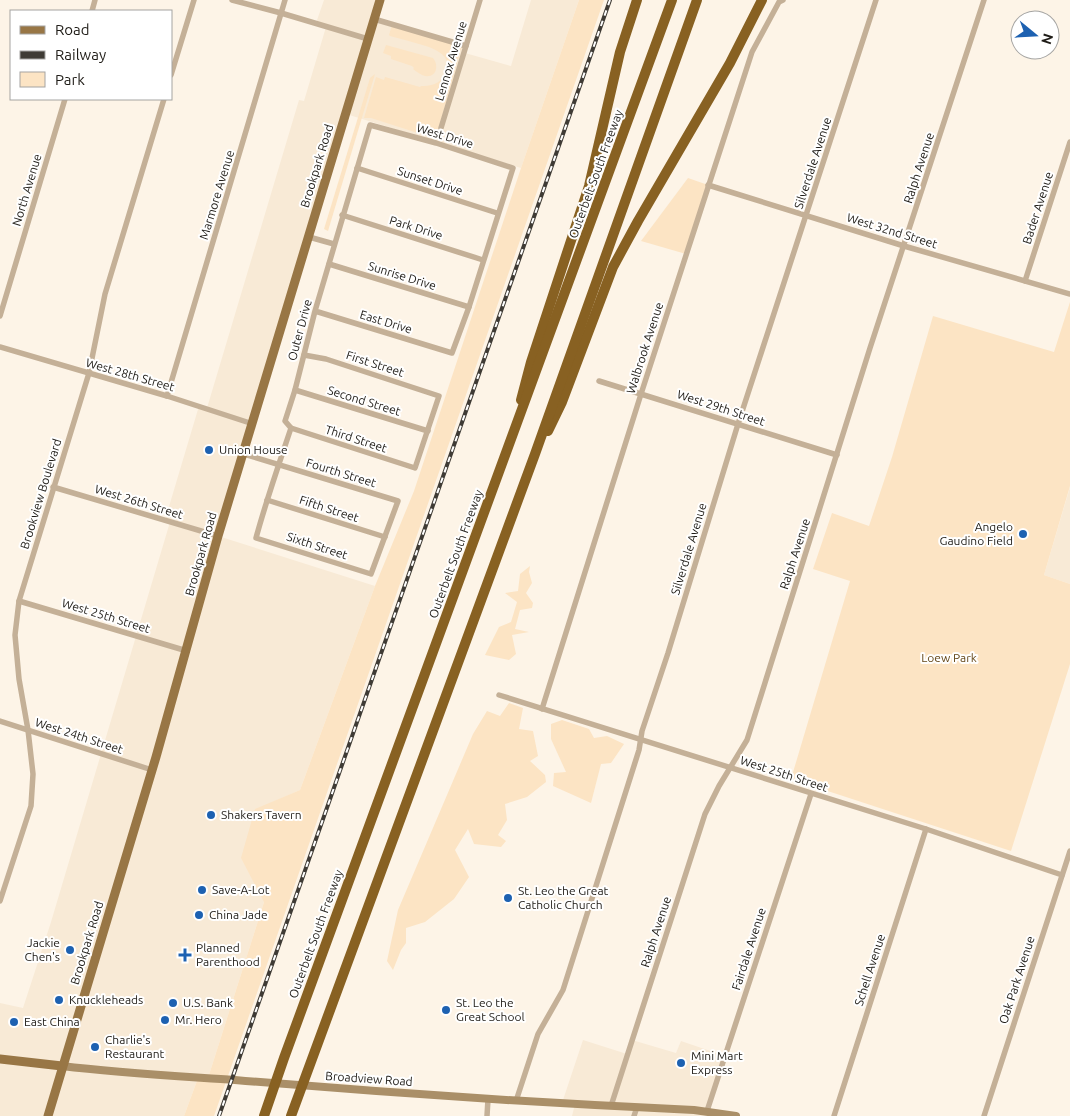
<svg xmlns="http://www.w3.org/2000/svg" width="1070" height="1116" font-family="Ubuntu,sans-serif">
<rect width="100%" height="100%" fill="#fdf4e7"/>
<g fill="#f8ead6">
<polygon points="324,0 380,0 375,19 466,46 465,53 511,66 531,0 579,0 521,168 346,114 218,536 375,586 300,790 255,810 264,902 208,1078 198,1078 184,1116 0,1116 0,1003 23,1008 51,922 170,522 165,520 199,406 207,408 299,100 304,101 326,27 316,23"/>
<polygon points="1070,487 1070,584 1044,575"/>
<polygon points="583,1040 627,1054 632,1040 676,1053 681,1041 725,1056 707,1111 736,1116 572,1116 575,1104 562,1103"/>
</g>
<g fill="#fce4c4">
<polygon points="579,0 604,0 214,1116 184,1116 198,1078 208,1078 264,902 241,858 255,809 300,790 375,586 414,491 521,168"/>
<path d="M392,25L462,46L436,137L424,135L371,118H364L376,77L384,80L385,77L420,87L421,86C444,88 458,64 439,52C429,45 403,40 390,36L389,35Z"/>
<path d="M386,45L433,58C439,65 437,78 425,76C421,75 417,72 413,69L414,68L412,66L391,59V56L383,53Z"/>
<polygon points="375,74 328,231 324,229 370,78"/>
<polygon points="688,178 708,185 686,254 641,241"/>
<polygon points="1070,302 1070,486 1044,575 1070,584 1070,664 1011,851 791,779 850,581 813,569 832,513 869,526 892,457 933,316 1054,352"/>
<polygon points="530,566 529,572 532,583 526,593 533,603 532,608 520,610 515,629 529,632 512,635 516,654 509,660 485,655 499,627 511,622 517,602 505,593 518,591 520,574"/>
<polygon points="509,703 523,708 519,729 533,731 538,756 530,761 545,775 546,782 527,797 505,804 507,820 498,835 506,841 501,847 474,844 468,829 455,850 469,877 454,899 425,922 406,928 406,943 401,950 393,970 387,961 398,910 473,734 487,711 500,716"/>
<polygon points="562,720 589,729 594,738 607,736 624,744 611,763 601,764 591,803 553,786 554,773 566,772 551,739 551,724"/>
</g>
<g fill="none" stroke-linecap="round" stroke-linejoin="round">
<g stroke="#c4b097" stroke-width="5.5">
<polyline points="232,0 281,13 368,39"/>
<polyline points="92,11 95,0"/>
<polyline points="374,19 466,46"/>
<polyline points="171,75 194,0"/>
<polyline points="441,128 480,0"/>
<polyline points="357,168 497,213"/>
<polyline points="708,185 904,246 1070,294"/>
<polyline points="342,215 483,260"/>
<polyline points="309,237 334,244"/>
<polyline points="329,264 469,307"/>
<polyline points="1025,281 1070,142"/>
<polyline points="0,316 65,99"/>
<polyline points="0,347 167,396 253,424"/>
<polyline points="599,381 837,455"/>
<polyline points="295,390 428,431"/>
<polyline points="167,396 285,0"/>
<polyline points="291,428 415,468 439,396 326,359 304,355"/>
<path d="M244,454L398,501L371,574L256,538C266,501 279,464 291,428L285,421L295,390L315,311L370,125L436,143L513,168L469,307L452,353L315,311"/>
<polyline points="53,487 218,536"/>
<polyline points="267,500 385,537"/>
<polyline points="19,601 187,651"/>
<polyline points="499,695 926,829 1062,875"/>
<polyline points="542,709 641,394 752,52 779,2 783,0"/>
<polyline points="0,721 152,770"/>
<polyline points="0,901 31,806 33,774 28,730 19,679 15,635 19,601 89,373 105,294 164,99"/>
<polyline points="516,1101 538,1034 563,990 639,750 642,731 668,653 738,424 876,0"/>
<polyline points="611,1106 705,814 719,786 747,740 870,348 984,0"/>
<polyline points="707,1111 811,794"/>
<polyline points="487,1116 488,1099"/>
<polyline points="634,1116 637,1107"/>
<polyline points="834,1116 926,829"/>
<polyline points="984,1116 1070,851"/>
</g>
<path stroke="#aa8f68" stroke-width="8" d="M62,1066C119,1073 177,1076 235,1080C388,1093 541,1103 694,1110L736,1116"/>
<g stroke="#987645" stroke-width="9">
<polyline points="0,1059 62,1066"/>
<polyline points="48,1116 156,757 218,536 380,0"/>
</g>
<g stroke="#886122" stroke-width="10">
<polyline points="521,400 531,362 589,186 620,52 637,0"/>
<polyline points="548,431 562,402 613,267 638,221 730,63 762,0"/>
<polyline points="264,1116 284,1058 672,0"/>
<polyline points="291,1116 535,454 697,0"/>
</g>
<g stroke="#3f3b35" stroke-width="4">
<polyline id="rail" points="219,1116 610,0"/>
</g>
<use href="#rail" stroke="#fff" stroke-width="2" stroke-dasharray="5.5" stroke-linecap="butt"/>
</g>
<g fill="#1d61b1" stroke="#fff" stroke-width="2">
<circle cx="209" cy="450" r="5"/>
<circle cx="1023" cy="534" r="5"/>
<circle cx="211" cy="815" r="5"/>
<circle cx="202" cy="890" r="5"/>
<circle cx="508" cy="898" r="5"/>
<circle cx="199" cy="915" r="5"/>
<circle cx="70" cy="950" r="5"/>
<path d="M182.5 947.5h5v5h5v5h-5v5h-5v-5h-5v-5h5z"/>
<circle cx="59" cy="1000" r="5"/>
<circle cx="173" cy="1003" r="5"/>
<circle cx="446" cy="1010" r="5"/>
<circle cx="165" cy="1020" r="5"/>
<circle cx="14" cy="1022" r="5"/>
<circle cx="95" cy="1047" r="5"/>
<circle cx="681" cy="1063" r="5"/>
</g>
<g text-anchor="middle" stroke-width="4" stroke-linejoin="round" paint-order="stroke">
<g font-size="12" fill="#1f1c17" stroke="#fff">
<text transform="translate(451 61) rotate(-73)" y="4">Lennox Avenue</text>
<text transform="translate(445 136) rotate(17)" y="4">West Drive</text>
<text transform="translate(813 163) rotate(-72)" y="4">Silverdale Avenue</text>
<text transform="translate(317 166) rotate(-73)" y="4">Brookpark Road</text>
<text transform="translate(919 168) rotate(-72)" y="4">Ralph Avenue</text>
<text transform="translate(596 174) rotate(-70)" y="4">Outerbelt South Freeway</text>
<text transform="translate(430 181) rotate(18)" y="4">Sunset Drive</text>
<text transform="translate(27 190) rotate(-73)" y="4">North Avenue</text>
<text transform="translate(217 195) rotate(-73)" y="4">Marmore Avenue</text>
<text transform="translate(1038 208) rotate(-72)" y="4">Bader Avenue</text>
<text transform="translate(416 228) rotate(17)" y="4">Park Drive</text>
<text transform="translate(892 231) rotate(17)" y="4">West 32nd Street</text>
<text transform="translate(402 276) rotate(17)" y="4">Sunrise Drive</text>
<text transform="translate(386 322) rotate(17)" y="4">East Drive</text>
<text transform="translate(300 330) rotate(-75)" y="4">Outer Drive</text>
<text transform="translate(645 348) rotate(-72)" y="4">Walbrook Avenue</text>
<text transform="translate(375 364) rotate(18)" y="4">First Street</text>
<text transform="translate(130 375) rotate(16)" y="4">West 28th Street</text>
<text transform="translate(364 401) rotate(17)" y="4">Second Street</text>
<text transform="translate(721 408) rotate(18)" y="4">West 29th Street</text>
<text transform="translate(356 439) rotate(18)" y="4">Third Street</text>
<text transform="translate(341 473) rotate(17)" y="4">Fourth Street</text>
<text transform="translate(41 494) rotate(-73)" y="4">Brookview Boulevard</text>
<text transform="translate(139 502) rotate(17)" y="4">West 26th Street</text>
<text transform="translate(329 509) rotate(18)" y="4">Fifth Street</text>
<text transform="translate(317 546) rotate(18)" y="4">Sixth Street</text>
<text transform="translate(689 549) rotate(-73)" y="4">Silverdale Avenue</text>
<text transform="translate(201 554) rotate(-74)" y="4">Brookpark Road</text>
<text transform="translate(456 554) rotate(-70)" y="4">Outerbelt South Freeway</text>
<text transform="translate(795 554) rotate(-72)" y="4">Ralph Avenue</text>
<text transform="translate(106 616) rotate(17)" y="4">West 25th Street</text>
<text transform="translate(79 736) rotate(18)" y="4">West 24th Street</text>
<text transform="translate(784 774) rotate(18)" y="4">West 25th Street</text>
<text transform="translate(656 932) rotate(-72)" y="4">Ralph Avenue</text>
<text transform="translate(316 934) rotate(-70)" y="4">Outerbelt South Freeway</text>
<text transform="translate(87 943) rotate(-73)" y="4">Brookpark Road</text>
<text transform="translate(749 949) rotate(-72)" y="4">Fairdale Avenue</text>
<text transform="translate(870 970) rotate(-72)" y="4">Schell Avenue</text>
<text transform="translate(1017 980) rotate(-72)" y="4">Oak Park Avenue</text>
<text transform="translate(369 1079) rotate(4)" y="4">Broadview Road</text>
</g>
<g font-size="12" fill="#1f1c17" stroke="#fff" text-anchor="start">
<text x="219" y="454">Union House</text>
<text x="1013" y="531" text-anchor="end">Angelo<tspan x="1013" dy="14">Gaudino Field</tspan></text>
<text x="221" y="819">Shakers Tavern</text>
<text x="212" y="894">Save-A-Lot</text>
<text x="518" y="895">St. Leo the Great<tspan x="518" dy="14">Catholic Church</tspan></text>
<text x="209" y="919">China Jade</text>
<text x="60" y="947" text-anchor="end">Jackie<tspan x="60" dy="14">Chen's</tspan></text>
<text x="196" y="952">Planned<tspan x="196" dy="14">Parenthood</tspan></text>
<text x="69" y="1004">Knuckleheads</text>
<text x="183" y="1007">U.S. Bank</text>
<text x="456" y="1007">St. Leo the<tspan x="456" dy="14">Great School</tspan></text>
<text x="175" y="1024">Mr. Hero</text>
<text x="24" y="1026">East China</text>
<text x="105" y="1044">Charlie's<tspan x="105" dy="14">Restaurant</tspan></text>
<text x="691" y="1060">Mini Mart<tspan x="691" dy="14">Express</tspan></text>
</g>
<g font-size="12" fill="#644718" stroke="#fff">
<text x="949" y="662">Loew Park</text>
</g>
</g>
<rect x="10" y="10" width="162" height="90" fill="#ffffff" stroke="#a5a4a2"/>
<rect x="20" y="26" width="25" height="8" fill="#987645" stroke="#a5a4a2"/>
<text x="55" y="35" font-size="15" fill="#1f1c17">Road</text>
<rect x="20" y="51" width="25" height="8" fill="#3f3b35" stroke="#a5a4a2"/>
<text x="55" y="60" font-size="15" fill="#1f1c17">Railway</text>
<rect x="20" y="72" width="25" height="15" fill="#fce4c4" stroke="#a5a4a2"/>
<text x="55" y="85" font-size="15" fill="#1f1c17">Park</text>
<g transform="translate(1035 35) rotate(108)"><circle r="24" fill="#ffffff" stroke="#a5a4a2"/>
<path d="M0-4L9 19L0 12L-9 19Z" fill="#1d61b1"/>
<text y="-8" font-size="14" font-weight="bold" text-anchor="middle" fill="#1f1c17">N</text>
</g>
</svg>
